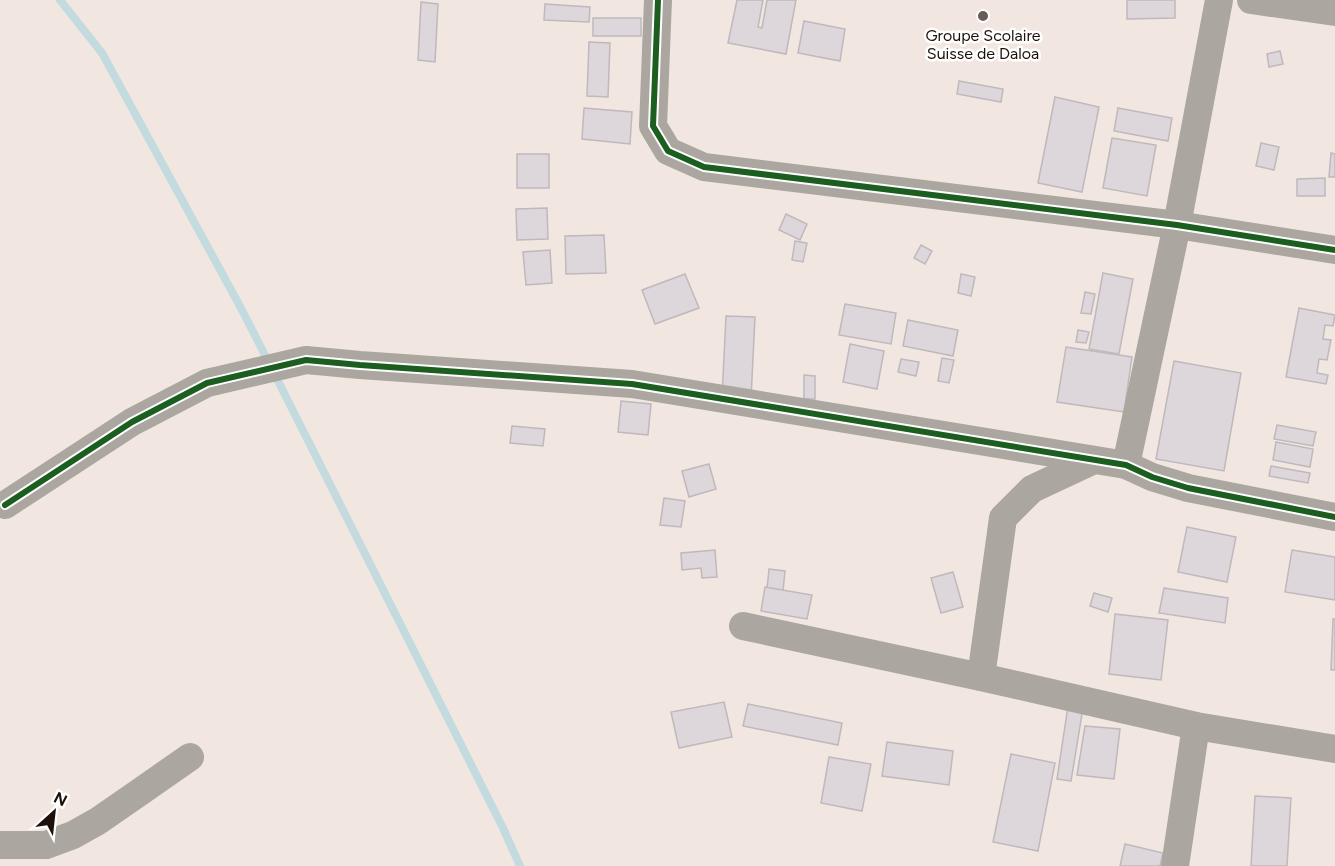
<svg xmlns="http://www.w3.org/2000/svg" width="1335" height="866" font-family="Figtree,sans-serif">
<rect width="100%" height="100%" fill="#f2e7e0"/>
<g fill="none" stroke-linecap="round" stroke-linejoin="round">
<g stroke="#c3dbdf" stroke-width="8">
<polyline points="60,0 102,53 242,310 269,363"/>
<polyline points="274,373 503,828 520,866"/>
</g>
</g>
<g fill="#ddd6da" stroke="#bfb8bc" stroke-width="1.5">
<polygon points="737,0 763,0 758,27 762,28 767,0 796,0 786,54 728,43"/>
<polygon points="1127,0 1175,0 1175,18 1127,19"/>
<polygon points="421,2 438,4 435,62 418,60"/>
<polygon points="545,4 590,7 589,22 544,20"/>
<rect x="593" y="18" width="48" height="18"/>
<polygon points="804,21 845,29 840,61 798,53"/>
<polygon points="589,42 610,43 608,97 587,96"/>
<polygon points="1280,51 1283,64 1269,67 1267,54"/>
<polygon points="959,81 1003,89 1001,102 957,94"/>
<polygon points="1055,97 1099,107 1082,192 1038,183"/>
<polygon points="584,108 632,112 630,144 582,139"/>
<polygon points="1118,108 1172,118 1168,141 1114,131"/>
<polygon points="1112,138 1156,145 1147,196 1103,188"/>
<polygon points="1261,143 1279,147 1274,170 1256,166"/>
<polygon points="1331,153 1335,154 1335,177 1329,177"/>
<rect x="517" y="154" width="32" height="34"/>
<polygon points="1325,178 1325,196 1297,196 1297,179"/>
<polygon points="547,208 548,239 517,240 516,209"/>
<polygon points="786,214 807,224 800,240 779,230"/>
<polygon points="604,235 606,273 566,274 565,236"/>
<polygon points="795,241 807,243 803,262 792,260"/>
<polygon points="921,245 932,251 925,264 914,258"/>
<polygon points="550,250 552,283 526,285 523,252"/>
<polygon points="1103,273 1133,279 1119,354 1089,349"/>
<polygon points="685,274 699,308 655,324 642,290"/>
<polygon points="961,274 975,277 971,296 958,293"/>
<polygon points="1085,292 1095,294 1091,314 1081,313"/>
<polygon points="845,304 896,313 891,344 839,335"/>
<polygon points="1299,308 1335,315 1333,326 1325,325 1323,339 1331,340 1327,360 1319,359 1317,373 1328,375 1326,384 1286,377"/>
<polygon points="726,316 755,317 751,399 722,397"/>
<polygon points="908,320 958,330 953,356 903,346"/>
<polygon points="1078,330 1089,332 1086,343 1076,342"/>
<polygon points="850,344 884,351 877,389 843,382"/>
<polygon points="1066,347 1132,357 1124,412 1057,402"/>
<polygon points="942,358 954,360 949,383 938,381"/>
<polygon points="901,359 919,362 916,376 898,372"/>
<polygon points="1174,361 1241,373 1224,471 1156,459"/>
<polygon points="804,375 815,376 815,399 804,399"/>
<polygon points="621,401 651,404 648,435 618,432"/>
<polygon points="1277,425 1316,432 1313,446 1274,439"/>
<polygon points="512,426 545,429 543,446 510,443"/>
<polygon points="1276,442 1313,449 1310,467 1273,460"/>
<polygon points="709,464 716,489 689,497 682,471"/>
<polygon points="1271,466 1310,473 1308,483 1269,476"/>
<polygon points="664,498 685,501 681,527 660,525"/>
<polygon points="1187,527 1236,537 1227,582 1178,572"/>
<polygon points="715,550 717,577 702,578 701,568 682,570 681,553"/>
<polygon points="1292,550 1335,557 1335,600 1285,592"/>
<polygon points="769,569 785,571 783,591 767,589"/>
<polygon points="953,572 963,607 941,613 931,578"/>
<polygon points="765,587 812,595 807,619 761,611"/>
<polygon points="1164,588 1228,598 1225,623 1159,613"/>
<polygon points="1094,593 1112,598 1108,612 1090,606"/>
<polygon points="1115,614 1168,620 1161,680 1109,674"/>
<polygon points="1333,619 1335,619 1335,670 1331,670"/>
<polygon points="724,702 732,737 679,748 671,712"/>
<polygon points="748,704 842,723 838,745 743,726"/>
<polygon points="1068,706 1083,708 1071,781 1057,779"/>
<polygon points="1085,726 1120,729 1114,779 1077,775"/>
<polygon points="887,742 953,751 949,785 882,776"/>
<polygon points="1011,754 1055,763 1038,851 993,842"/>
<polygon points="829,757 871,764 862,811 821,803"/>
<polygon points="1255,796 1291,798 1287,866 1251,866"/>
<polygon points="1125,844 1163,853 1160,866 1120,866"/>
</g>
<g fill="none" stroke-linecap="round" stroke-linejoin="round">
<g stroke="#aba6a0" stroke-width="28">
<polyline points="658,0 653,126 668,151 704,167 1177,225 1335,250"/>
<polyline points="1251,0 1335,12"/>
<polyline points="1126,465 1177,225 1219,0"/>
<polyline points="5,505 132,422 207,383 306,360 360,365 632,384 1126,465 1152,477 1188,488 1335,517"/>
<polyline points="743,626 981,677 1196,726 1335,749"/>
<polyline points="981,677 1003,518 1032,489 1094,460"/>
<polyline points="0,845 46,845 73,835 98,821 137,794 190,757"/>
<polyline points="1175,866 1196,726"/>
</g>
<g stroke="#fff" stroke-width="10">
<g id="cycleway">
<polyline points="658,0 653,126 668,151 704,167 1177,225 1335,250"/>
<polyline points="5,505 132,422 207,383 306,360 360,365 632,384 1126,465 1152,477 1188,488 1335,517"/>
</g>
</g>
<use href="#cycleway" stroke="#1b5e20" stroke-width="6"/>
</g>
<circle fill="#685c55" stroke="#fff" stroke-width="2" cx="983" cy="16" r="6"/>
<g text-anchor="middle" stroke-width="5" stroke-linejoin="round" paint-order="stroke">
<g font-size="16" fill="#1d110a" stroke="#fff">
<text x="983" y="41">Groupe Scolaire<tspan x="983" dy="18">Suisse de Daloa</tspan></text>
</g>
</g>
<g transform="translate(54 812) rotate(27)" stroke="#ffffff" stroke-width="4.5" paint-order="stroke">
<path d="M0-4.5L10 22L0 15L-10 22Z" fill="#1d110a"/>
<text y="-9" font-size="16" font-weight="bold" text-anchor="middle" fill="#1d110a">N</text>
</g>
</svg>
